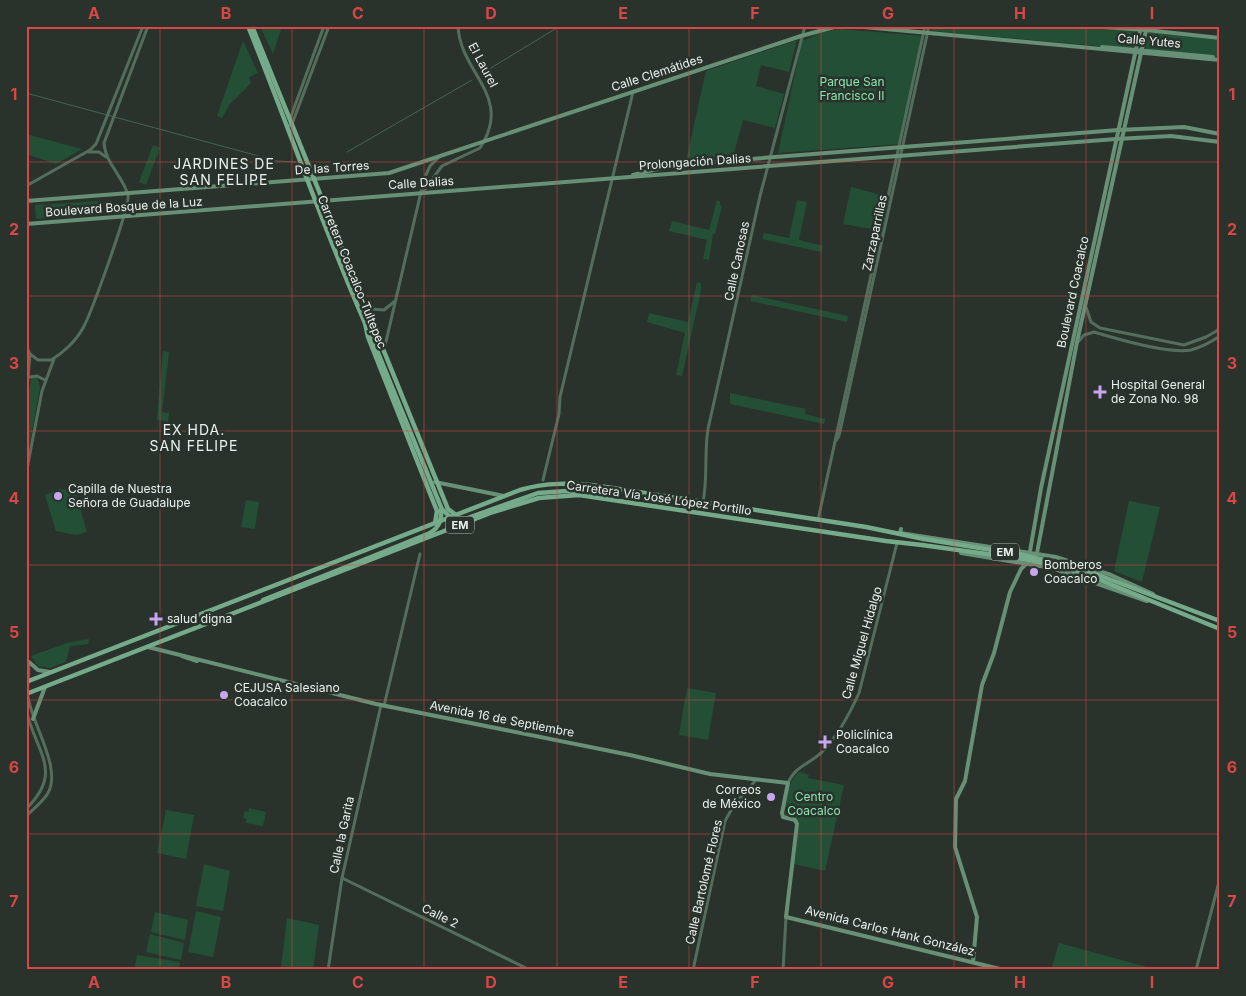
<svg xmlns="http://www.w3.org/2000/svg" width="1246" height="996" font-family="Inter,sans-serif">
<rect width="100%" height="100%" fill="#29332c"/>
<g fill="#234f36">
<polygon points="260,26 282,26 273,54"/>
<polygon points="932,26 1067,26 1136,31 1133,49 931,31"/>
<polygon points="841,29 923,36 901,144 778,153 802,41 823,32"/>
<polygon points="1148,32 1220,40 1220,57 1145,50"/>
<polygon points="797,40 789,72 761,65 756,86 784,94 775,128 743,120 733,157 686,161 706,71"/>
<polygon points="243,41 258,73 249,77 251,83 230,104 222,118 217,116"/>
<polygon points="26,134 82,149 56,164 26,154"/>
<polygon points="153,145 160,148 146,185 139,182"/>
<polygon points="851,187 885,196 878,230 843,224"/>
<polygon points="717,200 720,201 720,205 722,206 715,234 713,234 709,260 703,259 707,240 669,231 672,221 709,230"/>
<polygon points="797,200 807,202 799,240 823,246 821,252 762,239 764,233 789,238"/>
<polygon points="100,201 100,214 36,219 35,205"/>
<polygon points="697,282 701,283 701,291 682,376 676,375 685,333 647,322 649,313 688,322"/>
<polygon points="752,295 848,316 847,322 750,301"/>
<polygon points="163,351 169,352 162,412 169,413 168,422 157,420"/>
<polygon points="37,377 40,387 26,465 26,409 31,378"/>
<polygon points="730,393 806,409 805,414 825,419 824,424 730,404"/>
<polygon points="59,489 75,491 87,532 76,535 56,531 45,495"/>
<polygon points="246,500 259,502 255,529 241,527"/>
<polygon points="1129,501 1160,507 1142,582 1114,571"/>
<polygon points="89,639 88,644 70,646 66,662 50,668 38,666 31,656 67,643"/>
<polygon points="687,688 716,693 708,740 679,735"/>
<path d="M799,772L809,775L808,778L844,785L825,871L794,864L799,823L785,816C787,801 787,782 799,772Z"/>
<polygon points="249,808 266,812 263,826 246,823 246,819 243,818 245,811 248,812"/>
<polygon points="166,810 194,815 186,859 157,853"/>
<polygon points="204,864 230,871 223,911 196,906"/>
<polygon points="196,911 221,917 213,957 188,952"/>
<polygon points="155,912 188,920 185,940 151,932"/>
<polygon points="287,918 319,925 313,970 281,967"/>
<polygon points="150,934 184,943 181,960 146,952"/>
<polygon points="1059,943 1158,970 1051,970"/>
<polygon points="137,955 180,962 179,970 134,970"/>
</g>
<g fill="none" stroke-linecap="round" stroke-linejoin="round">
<g stroke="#486355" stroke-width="1">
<polyline points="481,74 560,26"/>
<polyline points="26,93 277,161 296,162"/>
<polyline points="347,152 472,80"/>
</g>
<g stroke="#546e5e" stroke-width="3">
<polyline points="290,119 324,26"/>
<polyline points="287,127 292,124 329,26"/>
<polyline points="89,152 99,152 106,157"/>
<polyline points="26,186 90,150 96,144 143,26"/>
<path d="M422,193L442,166L480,148C514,95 460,74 458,26"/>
<polyline points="366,305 371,309 384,310 395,301"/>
<polyline points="1086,307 1091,322 1100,328 1184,345 1206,337 1220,329"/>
<path d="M1078,342L1084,335L1094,332C1117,339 1169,354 1191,350C1202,347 1211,342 1220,336"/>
<polyline points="26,346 30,354 26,401"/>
<polyline points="384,350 424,179 430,166 440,156"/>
<path d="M30,354L38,360H51C63,353 76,341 83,328C91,314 131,204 128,195C123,176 105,163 104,143L148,26"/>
<polyline points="30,377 37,376 45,380"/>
<polyline points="835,442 839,436 929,26"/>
<polyline points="26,474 42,391 54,359"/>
<polyline points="543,480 559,414 560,397 633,92"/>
<path d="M703,502C708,478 704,453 708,429L760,196L805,26"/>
<polyline points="818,520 925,26"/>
<path d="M26,655C32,669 26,683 28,697C32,724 62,768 48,793C43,802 33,809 26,816"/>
<polyline points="384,706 420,554"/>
<path d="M26,709C35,752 65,771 26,809"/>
<path d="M788,783C795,766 810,764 822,752C838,736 850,713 859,693L897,543"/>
<polyline points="342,878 530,970"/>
<polyline points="26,897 26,899"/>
<polyline points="328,970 342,878 381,705"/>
<polyline points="693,970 725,821 734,805 756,780"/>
<polyline points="783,970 786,917"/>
<polyline points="1196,970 1220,878"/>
</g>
<g stroke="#679077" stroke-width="4">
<polyline points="853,26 1220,60"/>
<polyline points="1090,26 1146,30 1220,38"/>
<polyline points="1169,53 1213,57"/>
<polyline points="633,175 674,165 1118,130 1184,127 1220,134"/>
<polyline points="26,201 389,173 801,36 838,26"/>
<polyline points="26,224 1116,139 1171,136 1220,142"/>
<polyline points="435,482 504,496"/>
<polyline points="901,529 900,533 1056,557 1111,575 1153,594"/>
<polyline points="961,553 1052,568 1147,601"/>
<polyline points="1029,557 1041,488 1141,26"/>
<polyline points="148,647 376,704 630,755 710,774 788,783 782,813 783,817 795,820 797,824 786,917 1004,970"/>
<polyline points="182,656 197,661"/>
<polyline points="29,662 38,670 50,672"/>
<polyline points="33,719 45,687"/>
<polyline points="973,962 977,917 955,847 956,799 965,781 982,685 994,653 1010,592 1021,569 1037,553 1077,342 1147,26"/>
</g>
<g stroke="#75ab8a" stroke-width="4.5">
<path d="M248,26C288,125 322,225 365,323L368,337L437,511L435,523"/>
<polyline points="252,26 448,509 456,515"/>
<polyline points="368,322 372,338"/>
<polyline points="567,491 583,493"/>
<polyline points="1085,570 1220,621"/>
<polyline points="1083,573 1220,629"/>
<polyline points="263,600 366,559"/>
<path d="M26,682L520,490C547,482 572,483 599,486L866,527L924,539"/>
<polyline points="26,694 493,512 539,498 579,495 886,541 922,545"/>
</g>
<polyline stroke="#679077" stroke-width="4" points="1102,47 1169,53"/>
<g stroke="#75ab8a" stroke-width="4.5">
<polyline points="442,509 449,516 462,520 538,493 567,491"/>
<polyline points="924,539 1023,555 1085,570"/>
<polyline points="922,545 1030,560 1083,573"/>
<path d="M366,559L430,533C440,527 442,519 441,507L372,338"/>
</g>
</g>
<path fill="none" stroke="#d94645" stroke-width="1" stroke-opacity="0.55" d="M160,26V970M292,26V970M424,26V970M557,26V970M689,26V970M821,26V970M954,26V970M1086,26V970M26,162H1220M26,296H1220M26,431H1220M26,565H1220M26,700H1220M26,834H1220"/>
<g fill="#c9a5ee" stroke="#29332c" stroke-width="2">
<path d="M1097.5 384.5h5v5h5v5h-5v5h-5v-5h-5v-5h5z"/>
<circle cx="58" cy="496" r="5"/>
<circle cx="1034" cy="572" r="5"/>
<path d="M153.5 611.5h5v5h5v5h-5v5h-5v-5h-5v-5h5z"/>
<circle cx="224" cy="695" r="5"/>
<path d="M822.5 734.5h5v5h5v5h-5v5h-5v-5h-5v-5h5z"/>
<circle cx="771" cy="797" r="5"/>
</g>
<g text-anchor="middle" stroke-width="5" stroke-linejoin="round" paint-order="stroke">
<g fill="#29332c" stroke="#b0b8b2" stroke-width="1">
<rect x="446" y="516.5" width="28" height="17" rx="4"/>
<rect x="991" y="543.5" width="28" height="17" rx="4"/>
</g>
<g font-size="11" font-weight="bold" fill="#eaf1ec">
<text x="460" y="529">EM</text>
<text x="1005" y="556">EM</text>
</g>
<g font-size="12" fill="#eaf1ec" stroke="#29332c">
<text transform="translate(1149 41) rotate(5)" y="4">Calle Yutes</text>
<text transform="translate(483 65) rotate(62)" y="4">El Laurel</text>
<text transform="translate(657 73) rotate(-18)" y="4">Calle Clemátides</text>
<text transform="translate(695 162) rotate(-4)" y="4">Prolongación Dalias</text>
<text transform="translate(332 168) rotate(-4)" y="4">De las Torres</text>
<text transform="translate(421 183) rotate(-4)" y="4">Calle Dalias</text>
<text transform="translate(124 207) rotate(-4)" y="4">Boulevard Bosque de la Luz</text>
<text transform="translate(875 233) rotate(-78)" y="4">Zarzaparrillas</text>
<text transform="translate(737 261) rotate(-78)" y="4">Calle Canosas</text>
<text transform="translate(352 272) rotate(68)" y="4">Carretera Coacalco-Tultepec</text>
<text transform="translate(1073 292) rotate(-78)" y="4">Boulevard Coacalco</text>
<text transform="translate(659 498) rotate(8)" y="4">Carretera Vía José López Portillo</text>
<text transform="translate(862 643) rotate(-74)" y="4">Calle Miguel Hidalgo</text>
<text transform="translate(502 719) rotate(11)" y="4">Avenida 16 de Septiembre</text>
<text transform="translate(342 835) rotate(-78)" y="4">Calle la Garita</text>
<text transform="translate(704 882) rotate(-77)" y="4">Calle Bartolomé Flores</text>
<text transform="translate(440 916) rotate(26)" y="4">Calle 2</text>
<text transform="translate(890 931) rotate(14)" y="4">Avenida Carlos Hank González</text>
</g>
<g font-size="12" fill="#8ae6b0" stroke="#29332c">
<text x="852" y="86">Parque San<tspan x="852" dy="14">Francisco II</tspan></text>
<text x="814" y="801">Centro<tspan x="814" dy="14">Coacalco</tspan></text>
</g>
<g font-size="12" fill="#eaf1ec" stroke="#29332c" text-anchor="start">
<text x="1111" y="389">Hospital General<tspan x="1111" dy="14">de Zona No. 98</tspan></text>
<text x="68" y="493">Capilla de Nuestra<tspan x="68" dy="14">Señora de Guadalupe</tspan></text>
<text x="1044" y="569">Bomberos<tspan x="1044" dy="14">Coacalco</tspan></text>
<text x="167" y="623">salud digna</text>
<text x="234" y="692">CEJUSA Salesiano<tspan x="234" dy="14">Coacalco</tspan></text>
<text x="836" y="739">Policlínica<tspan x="836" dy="14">Coacalco</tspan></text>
<text x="761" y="794" text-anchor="end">Correos<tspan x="761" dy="14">de México</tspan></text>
</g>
<g font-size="14" letter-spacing="1" fill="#eaf1ec" stroke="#29332c">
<text x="224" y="169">JARDINES DE<tspan x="224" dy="16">SAN FELIPE</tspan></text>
<text x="194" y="435">EX HDA.<tspan x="194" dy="16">SAN FELIPE</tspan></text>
</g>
</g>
<rect width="1246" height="996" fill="none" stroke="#29332c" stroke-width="55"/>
<rect x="28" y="28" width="1190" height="940" fill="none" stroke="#d94645" stroke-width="2"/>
<g font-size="16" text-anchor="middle" font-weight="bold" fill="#d94645">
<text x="94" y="19">A</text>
<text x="226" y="19">B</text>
<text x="358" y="19">C</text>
<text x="491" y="19">D</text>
<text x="623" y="19">E</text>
<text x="755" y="19">F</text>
<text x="888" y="19">G</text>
<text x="1020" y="19">H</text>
<text x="1152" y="19">I</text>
<text x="14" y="100">1</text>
<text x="1232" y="100">1</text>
<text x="14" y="235">2</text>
<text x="1232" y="235">2</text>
<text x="14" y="369">3</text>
<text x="1232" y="369">3</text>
<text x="14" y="504">4</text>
<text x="1232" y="504">4</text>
<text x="14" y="638">5</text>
<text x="1232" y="638">5</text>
<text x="14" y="773">6</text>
<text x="1232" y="773">6</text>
<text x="14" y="907">7</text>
<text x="1232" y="907">7</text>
<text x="94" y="988">A</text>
<text x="226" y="988">B</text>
<text x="358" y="988">C</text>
<text x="491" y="988">D</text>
<text x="623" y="988">E</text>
<text x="755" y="988">F</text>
<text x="888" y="988">G</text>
<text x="1020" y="988">H</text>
<text x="1152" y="988">I</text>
</g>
</svg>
